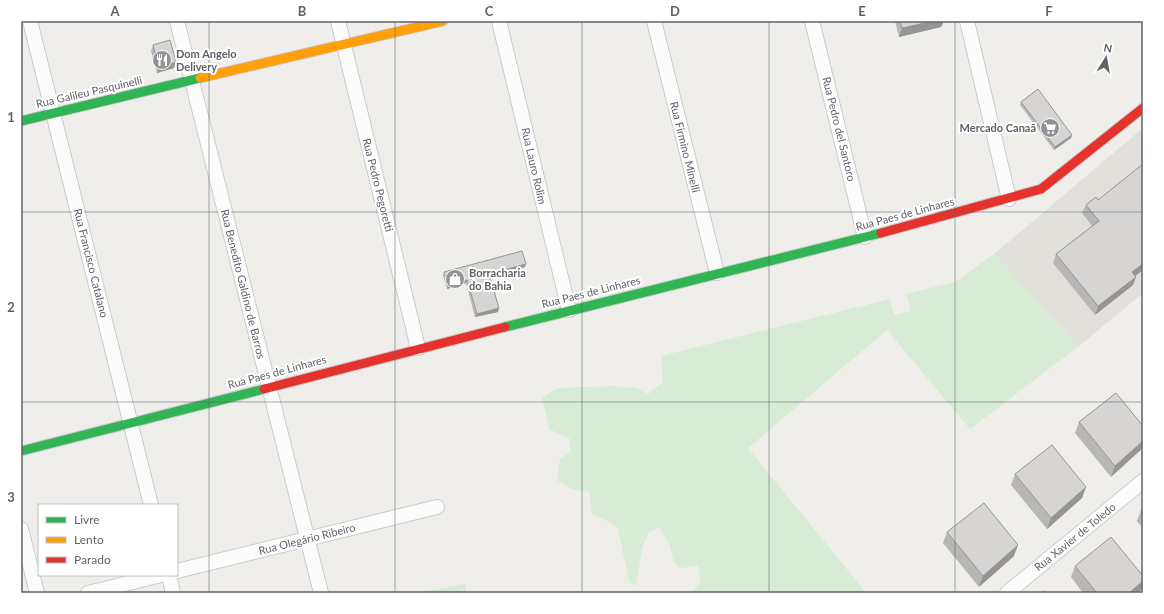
<svg xmlns="http://www.w3.org/2000/svg" width="1164" height="614" font-family="Lato,sans-serif">
<rect width="100%" height="100%" fill="#efeeea"/>
<polygon fill="#e2e0da" points="1143,128 1143,293 1078,347 994,254"/>
<g fill="#d8ebd6">
<polygon points="994,254 1078,347 970,429 887,330 748,448 863,589 863,593 691,593 701,581 698,566 680,568 674,562 669,543 659,527 649,532 642,548 636,586 629,582 618,528 612,523 592,514 589,492 571,489 557,480 560,459 570,452 570,439 549,429 542,398 558,388 611,386 636,388 648,394 663,382 661,356 890,299 894,315 911,311 906,294 955,282"/>
<polygon points="465,584 467,593 417,593"/>
</g>
<g fill="none" stroke-linecap="round" stroke-linejoin="round">
<g stroke="#cbcccc" stroke-width="16">
<g id="street">
<polyline points="30,21 151,505"/>
<polyline points="177,21 321,593"/>
<polyline points="338,21 418,348"/>
<polyline points="499,21 569,310"/>
<polyline points="654,21 717,273"/>
<polyline points="812,21 865,237"/>
<polyline points="967,21 1009,199"/>
<polyline points="21,529 37,593"/>
<polyline points="177,571 437,507"/>
<polyline points="169,575 173,593"/>
<polyline points="88,593 161,575"/>
<polyline points="1007,593 1143,481"/>
</g>
</g>
<g stroke="#cacacb" stroke-width="11">
<g id="fast">
<polyline points="21,121 200,78"/>
<polyline points="505,327 881,233"/>
<polyline points="21,451 264,389"/>
</g>
</g>
<g stroke="#cacacb" stroke-width="11">
<polyline id="slow" points="200,78 443,21"/>
</g>
<g stroke="#cacacb" stroke-width="11">
<g id="jam">
<polyline points="881,233 1041,189 1143,108"/>
<polyline points="264,389 505,327"/>
</g>
</g>
<use href="#street" stroke="#fdfcfc" stroke-width="14"/>
<use href="#fast" stroke="#30b455" stroke-width="9"/>
<use href="#slow" stroke="#ff9f0a" stroke-width="9"/>
<use href="#jam" stroke="#e5322d" stroke-width="9"/>
</g>
<g fill="#b8b7b5">
<polygon points="895,21 944,21 941,27 899,37"/>
<polygon points="153,45 174,68 157,73 151,51"/>
<polygon points="1021,102 1072,135 1071,138 1054,150 1020,105"/>
<polygon points="1096,197 1135,276 1133,285 1095,315 1053,263 1056,254 1092,226 1082,213 1086,205"/>
<polygon points="525,267 490,276 498,312 475,317 466,283 447,289 443,275 444,272"/>
<polygon points="1079,422 1143,426 1111,477 1075,433"/>
<polygon points="1015,474 1086,487 1082,498 1047,529 1011,485"/>
<polygon points="1143,508 1143,528 1137,521 1141,510"/>
<polygon points="947,532 1014,556 979,587 943,543"/>
<polygon points="1075,566 1141,590 1138,593 1083,593 1071,577"/>
</g>
<g fill="#969594">
<polygon points="934,21 944,21 941,27 899,37 902,28"/>
<polygon points="176,62 174,68 157,73 159,67"/>
<polygon points="1072,135 1071,138 1054,150 1055,147"/>
<polygon points="526,264 525,267 488,277 489,274"/>
<polygon points="1143,264 1143,270 1129,281 1132,272"/>
<polygon points="1136,277 1133,285 1095,315 1098,306"/>
<polygon points="467,280 466,283 447,289 448,285"/>
<polygon points="499,308 498,312 475,317 477,314"/>
<polygon points="1143,441 1143,448 1111,477 1115,466"/>
<polygon points="1086,487 1082,498 1047,529 1051,518"/>
<polygon points="1018,545 1014,556 979,587 983,576"/>
<polygon points="1143,581 1143,585 1141,590 1138,593 1129,593"/>
</g>
<g fill="#d6d5d3" stroke="#969594">
<polygon points="900,21 934,21 902,28"/>
<polygon points="170,40 176,62 159,67 153,45"/>
<polygon points="1038,89 1072,135 1055,147 1021,102"/>
<polygon points="1143,164 1143,264 1132,272 1136,277 1098,306 1056,254 1099,221 1086,205 1096,197 1098,200"/>
<polygon points="522,251 526,264 489,274 499,308 477,314 467,280 448,285 444,272"/>
<polygon points="1116,393 1143,426 1143,441 1115,466 1079,422"/>
<polygon points="1052,445 1086,487 1051,518 1015,474"/>
<polygon points="984,503 1018,545 983,576 947,532"/>
<polygon points="1111,537 1143,576 1143,581 1129,593 1097,593 1075,566"/>
<polygon points="1045,591 1047,593 1042,593"/>
</g>
<path fill="none" stroke="#5f6368" stroke-width="1" stroke-opacity="0.55" d="M209,21V593M395,21V593M582,21V593M769,21V593M955,21V593M21,212H1143M21,402H1143"/>
<defs>
<g id="restaurant-disc" transform="scale(1)"><circle r="9.5" fill="#919496" stroke="#fff"/><path d="M-5-6h1v4h1v-4h1v4h1v-4h1v5L-1.5 .5V6h-2V.5L-5-1ZM5-6V6H3V1.5H1.5Q1.5-4 5-6Z" fill="#fff"/></g>
<g id="supermarket-disc" transform="scale(1)"><circle r="9.5" fill="#919496" stroke="#fff"/><path d="M-6-5.5h2.5l.6 2H6L4.5 2H-2.5L-4.4-4H-6ZM-1.5 3.2a1.3 1.3 0 1 0 .1 0ZM3 3.2a1.3 1.3 0 1 0 .1 0Z" fill="#fff"/></g>
<g id="shop-disc" transform="scale(1)"><circle r="9.5" fill="#919496" stroke="#fff"/><path d="M-5-2.5h2.3a2.7 3.5 0 0 1 5.4 0H5L5.5 6h-11ZM-1.5-2.5h3a1.5 2.3 0 0 0-3 0Z" fill="#fff"/></g>
</defs>
<g fill-rule="evenodd">
<use href="#restaurant-disc" x="162" y="60"/>
<use href="#supermarket-disc" x="1050" y="128"/>
<use href="#shop-disc" x="455" y="279"/>
</g>
<g text-anchor="middle" stroke-width="4" stroke-linejoin="round" paint-order="stroke">
<g font-size="11" font-weight="bold" fill="#5f6368" stroke="#fff" text-anchor="start">
<text x="176" y="58">Dom Angelo<tspan x="176" dy="13">Delivery</tspan></text>
<text x="1036" y="132" text-anchor="end">Mercado Canaã</text>
<text x="469" y="277">Borracharia<tspan x="469" dy="13">do Bahia</tspan></text>
</g>
<g font-size="11" fill="#5f6368" stroke="#fff">
<text transform="translate(89 92) rotate(-13)" y="4">Rua Galileu Pasquinelli</text>
<text transform="translate(839 129) rotate(76)" y="4">Rua Pedro del Santoro</text>
<text transform="translate(685 147) rotate(76)" y="4">Rua Firmino Minelli</text>
<text transform="translate(534 166) rotate(77)" y="4">Rua Lauro Rolim</text>
<text transform="translate(378 185) rotate(76)" y="4">Rua Pedro Pegoretti</text>
<text transform="translate(905 214) rotate(-15)" y="4">Rua Paes de Linhares</text>
<text transform="translate(91 263) rotate(76)" y="4">Rua Francisco Catalano</text>
<text transform="translate(243 284) rotate(76)" y="4">Rua Benedito Galdino de Barros</text>
<text transform="translate(591 292) rotate(-14)" y="4">Rua Paes de Linhares</text>
<text transform="translate(277 372) rotate(-15)" y="4">Rua Paes de Linhares</text>
<text transform="translate(1075 537) rotate(-39)" y="4">Rua Xavier de Toledo</text>
<text transform="translate(307 539) rotate(-14)" y="4">Rua Olegário Ribeiro</text>
</g>
</g>
<rect width="1164" height="614" fill="none" stroke="#ffffff" stroke-width="44"/>
<rect x="38" y="504" width="140" height="72" fill="#ffffff" stroke="#bfc1c3"/>
<rect x="46" y="517" width="20" height="6" fill="#30b455" stroke="#bfc1c3"/>
<text x="74" y="524" font-size="12" fill="#5f6368">Livre</text>
<rect x="46" y="537" width="20" height="6" fill="#ff9f0a" stroke="#bfc1c3"/>
<text x="74" y="544" font-size="12" fill="#5f6368">Lento</text>
<rect x="46" y="557" width="20" height="6" fill="#e5322d" stroke="#bfc1c3"/>
<text x="74" y="564" font-size="12" fill="#5f6368">Parado</text>
<g transform="translate(1106 58) rotate(11)" stroke="#ffffff" stroke-width="3" paint-order="stroke">
<path d="M0-3L7 15L0 10L-7 15Z" fill="#5f6368"/>
<text y="-6" font-size="11" font-weight="bold" text-anchor="middle" fill="#5f6368">N</text>
</g>
<rect x="22" y="22" width="1120" height="570" fill="none" stroke="#5f6368" stroke-width="1.5"/>
<g font-size="13" text-anchor="middle" font-weight="bold" fill="#5f6368">
<text x="115" y="16">A</text>
<text x="302" y="16">B</text>
<text x="489" y="16">C</text>
<text x="675" y="16">D</text>
<text x="862" y="16">E</text>
<text x="1049" y="16">F</text>
<text x="11" y="122">1</text>
<text x="11" y="312">2</text>
<text x="11" y="502">3</text>
</g>
</svg>
